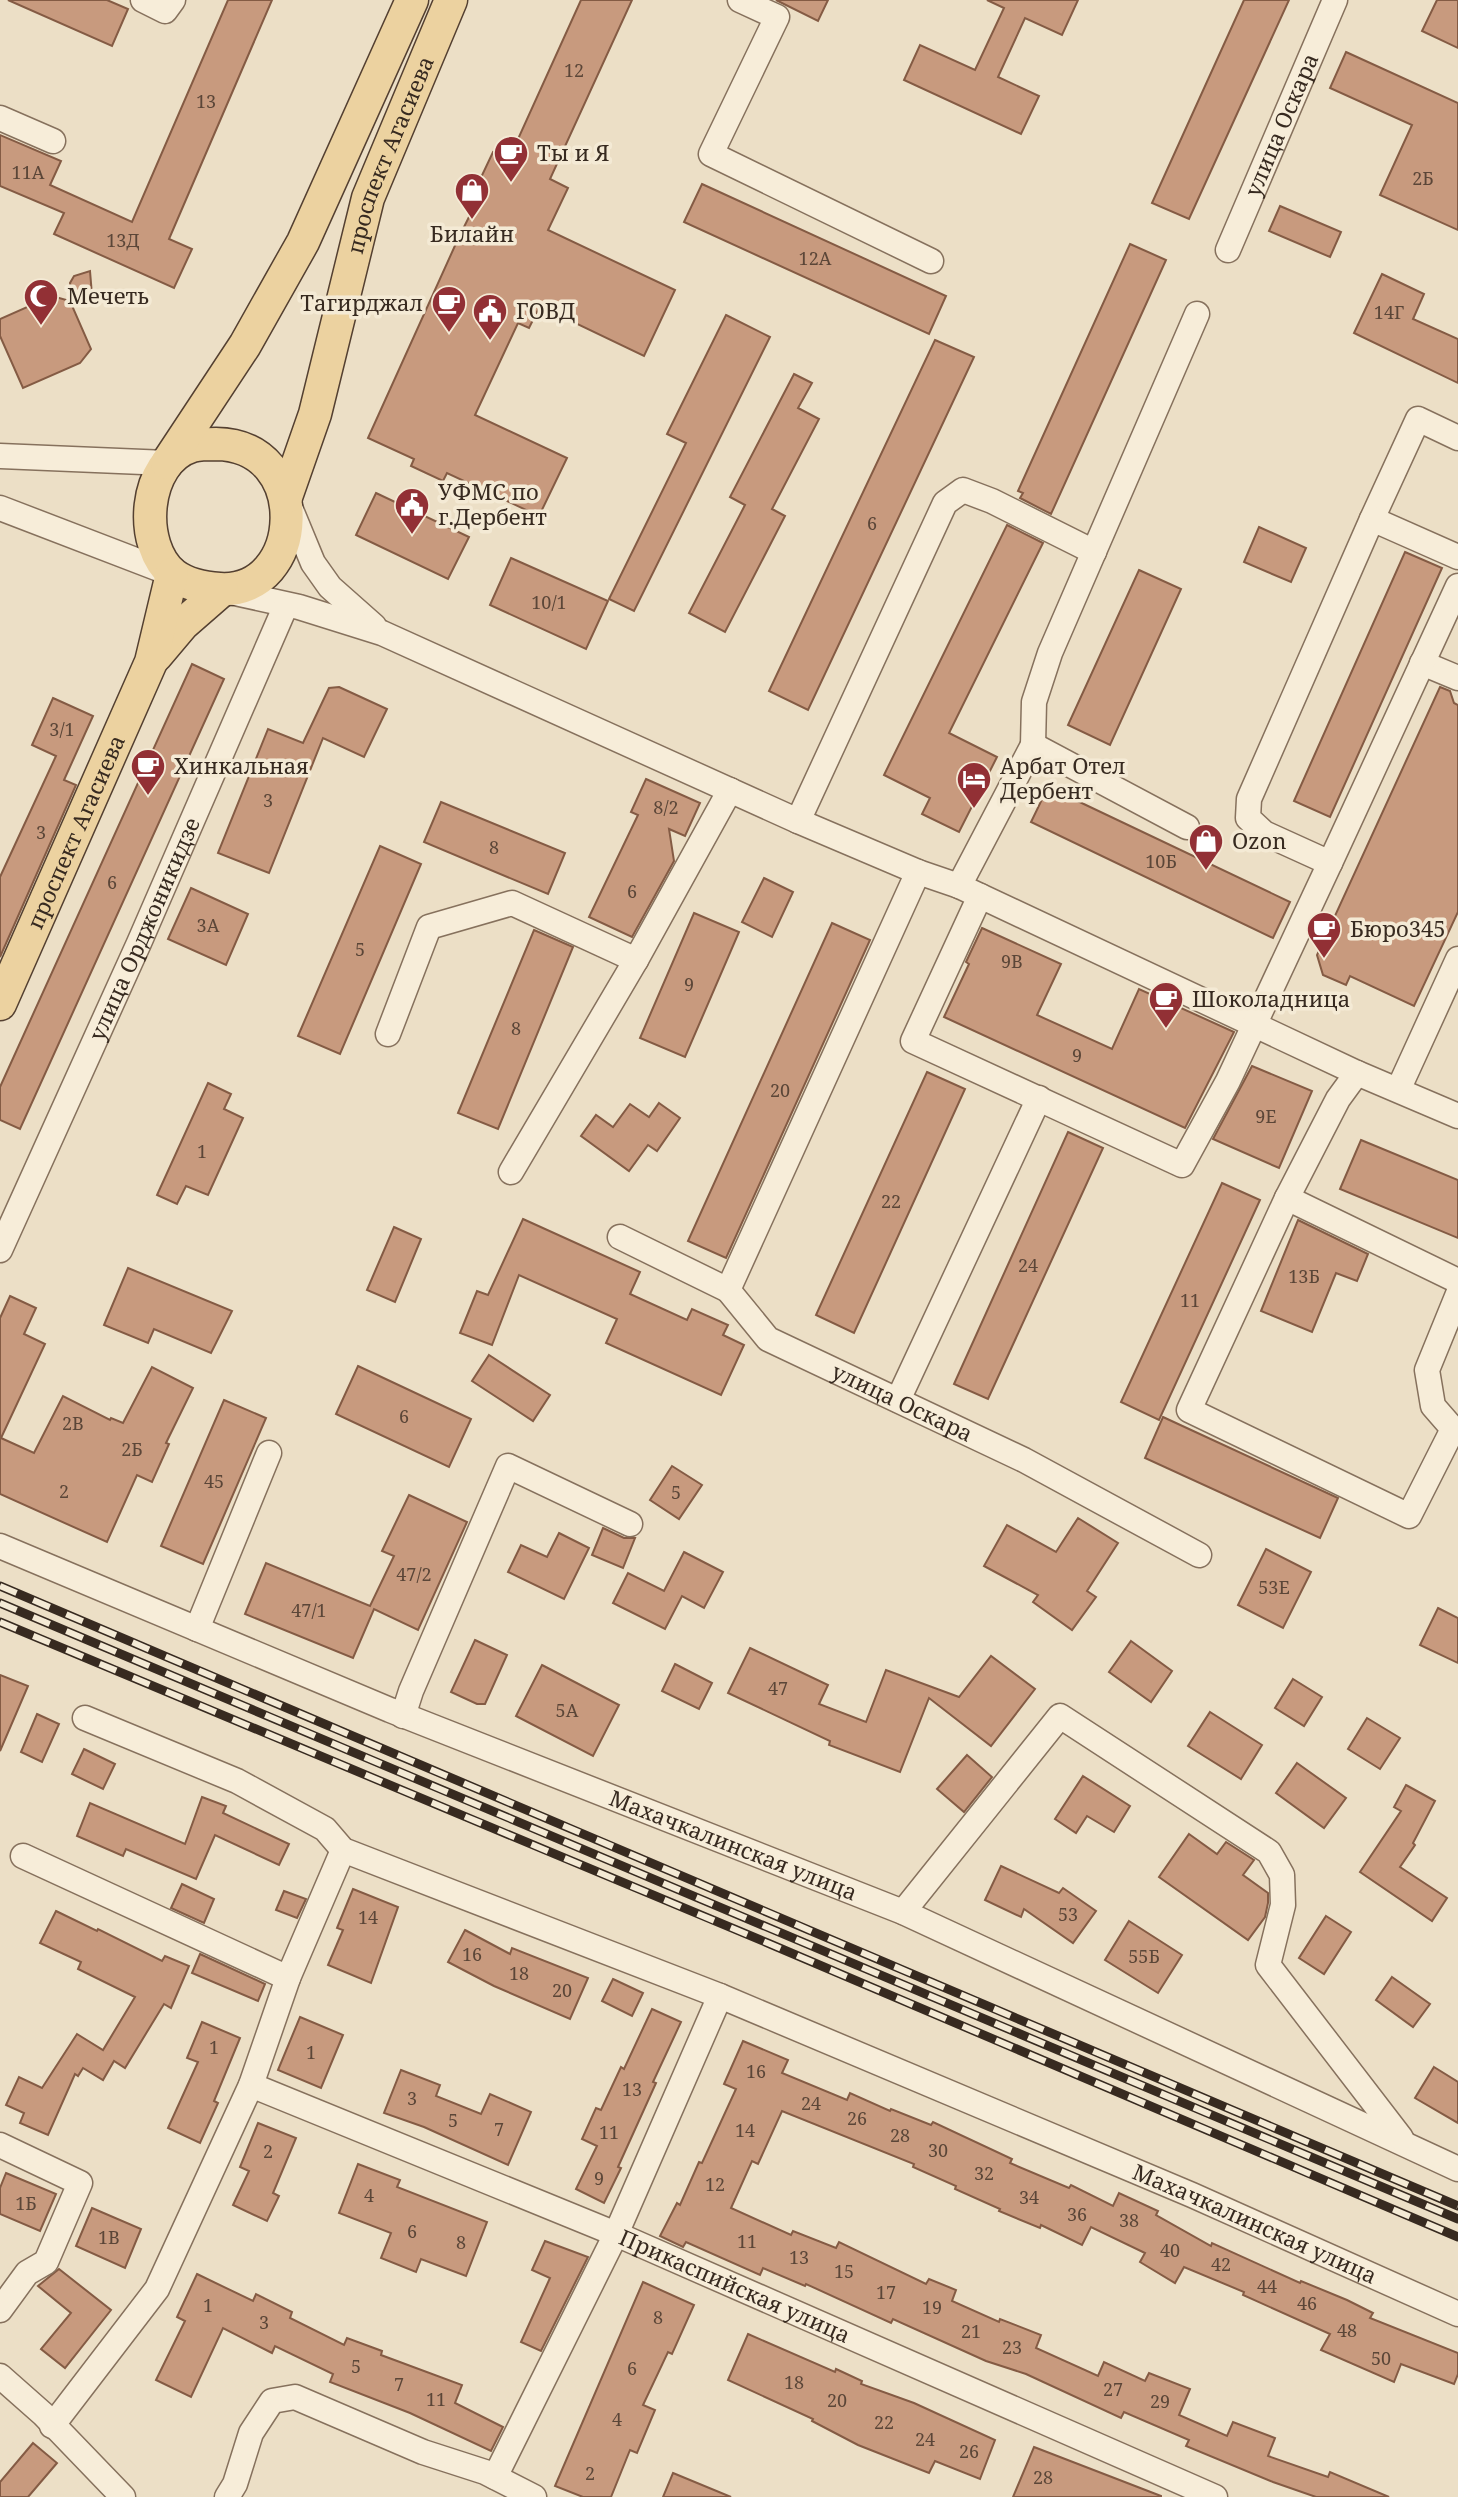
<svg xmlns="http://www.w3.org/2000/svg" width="1458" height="2497" font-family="'Noto Serif',serif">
<rect width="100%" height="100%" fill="#ecdfc6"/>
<g fill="#c89a7e" stroke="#845b44" stroke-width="2">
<polygon points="8,0 107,0 128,9 112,46"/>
<polygon points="228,0 272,0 169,239 192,249 174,288 54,234 64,213 0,186 0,135 61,161 50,185 132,222"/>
<polygon points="581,0 632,0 550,179 568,188 548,230 675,290 644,356 540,306 529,328 518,323 475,415 567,458 539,516 447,473 443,481 411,466 414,459 368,438 458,239 482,191 476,188 493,152 509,159"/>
<polygon points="776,0 828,0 818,21"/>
<polygon points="987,0 1078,0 1062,35 1025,18 998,77 1039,96 1021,134 904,80 920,45 975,70 1004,8"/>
<polygon points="1244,0 1289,0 1189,219 1152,203"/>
<polygon points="1437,0 1458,0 1458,48 1422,31"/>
<polygon points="1346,52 1458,103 1458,230 1380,195 1412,125 1330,88"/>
<polygon points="702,184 946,296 929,334 684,222"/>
<polygon points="1280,206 1341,232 1330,257 1269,231"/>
<polygon points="1130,244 1166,260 1051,514 1020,498 1023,493 1018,491"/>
<polygon points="90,271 92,295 72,296 70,283 74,276"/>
<polygon points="1382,274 1424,294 1413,319 1458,339 1458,383 1354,333"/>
<polygon points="52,296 70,301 91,349 80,363 23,388 0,336 0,319"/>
<polygon points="726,315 770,337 634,611 609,599 686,443 667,434"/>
<polygon points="935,340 974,357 808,710 769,691"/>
<polygon points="794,374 812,383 798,408 819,419 772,509 785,516 725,632 689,613 745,505 730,497"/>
<polygon points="376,493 469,537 448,579 356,535"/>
<polygon points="1007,525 1043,543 949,733 997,757 959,832 922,814 930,798 884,775"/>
<polygon points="1259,527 1306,548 1291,582 1244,562"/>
<polygon points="1405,552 1442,568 1330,817 1294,801"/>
<polygon points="511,558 608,601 586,649 490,605"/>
<polygon points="1139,570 1181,589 1110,745 1068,725"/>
<polygon points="192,664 224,679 20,1129 0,1120 0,1087"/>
<polygon points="339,687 387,709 364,757 323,738 269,873 218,853 268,729 303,743 329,688"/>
<polygon points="1440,687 1450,691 1454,703 1458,705 1458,912 1414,1006 1350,976 1346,985 1323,975 1317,955"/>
<polygon points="53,698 93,716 64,780 76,785 0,957 0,877 56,756 32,745"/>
<polygon points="646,779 700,803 685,836 669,829 674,861 632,937 589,917 638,815 631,812"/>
<polygon points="1048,787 1290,902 1273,938 1031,822"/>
<polygon points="441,802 565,853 548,894 424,842"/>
<polygon points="380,846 421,864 340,1054 298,1036"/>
<polygon points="764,878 793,892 772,937 742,922"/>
<polygon points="191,888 248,914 226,965 168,939"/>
<polygon points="694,913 739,932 685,1057 640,1038"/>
<polygon points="832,923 870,940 726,1258 688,1241"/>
<polygon points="982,928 1061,964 1037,1015 1112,1049 1139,989 1234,1032 1185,1128 944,1017 969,964 966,962"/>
<polygon points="534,930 573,947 498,1129 458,1113"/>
<polygon points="1252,1066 1312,1091 1279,1168 1213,1139"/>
<polygon points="927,1072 965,1089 854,1333 816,1315"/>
<polygon points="208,1083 231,1094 224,1109 243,1118 208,1195 186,1186 177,1204 157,1195"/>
<polygon points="659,1103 680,1118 657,1151 648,1145 629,1171 581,1136 596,1115 613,1127 630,1104 649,1117"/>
<polygon points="1068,1132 1103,1148 988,1399 954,1384"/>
<polygon points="1361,1140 1458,1180 1458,1238 1340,1189"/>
<polygon points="1222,1183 1260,1200 1159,1420 1121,1402"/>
<polygon points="523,1219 640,1272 630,1294 687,1320 692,1309 728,1325 723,1335 744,1345 721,1395 606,1343 617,1319 519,1275 492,1345 460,1333 477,1291 488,1295"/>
<polygon points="1298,1220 1368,1254 1357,1281 1336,1273 1312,1332 1261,1311"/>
<polygon points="394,1227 421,1239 395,1302 367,1290"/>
<polygon points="128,1268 232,1311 211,1353 154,1329 148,1343 104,1325"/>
<polygon points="10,1296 36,1308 24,1334 45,1344 1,1438 34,1453 63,1396 110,1420 111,1418 123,1423 152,1367 193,1388 166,1443 169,1444 152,1482 137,1475 107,1542 0,1494 0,1318"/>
<polygon points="489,1355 550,1395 533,1421 472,1381"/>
<polygon points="358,1366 471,1419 449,1467 336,1414"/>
<polygon points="224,1400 266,1418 203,1564 161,1546"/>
<polygon points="1163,1417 1338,1498 1320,1538 1145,1458"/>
<polygon points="672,1466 702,1485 679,1519 650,1500"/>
<polygon points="409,1495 467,1522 418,1630 374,1609 353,1658 245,1614 266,1563 370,1606 394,1556 382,1551"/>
<polygon points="1078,1518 1118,1543 1087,1591 1096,1597 1072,1630 1033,1602 1038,1595 984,1566 1007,1525 1056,1552"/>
<polygon points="603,1528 624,1538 635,1538 623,1568 592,1555"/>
<polygon points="559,1533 589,1548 564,1599 508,1572 521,1545 547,1557"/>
<polygon points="1266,1549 1311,1572 1283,1628 1238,1605"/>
<polygon points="684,1552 723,1572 704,1608 682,1596 665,1629 613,1603 628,1573 664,1591"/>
<polygon points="1438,1608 1458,1618 1458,1663 1420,1645"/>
<polygon points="475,1640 507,1655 485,1704 477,1704 451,1692"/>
<polygon points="1131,1641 1172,1671 1151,1702 1109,1672"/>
<polygon points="750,1648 828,1685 819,1704 866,1722 886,1670 959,1697 991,1656 1035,1689 991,1746 929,1698 900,1772 829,1745 830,1741 728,1693"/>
<polygon points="675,1664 712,1683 699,1709 662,1691"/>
<polygon points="542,1665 619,1705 593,1756 516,1716"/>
<polygon points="0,1675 28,1686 0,1751"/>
<polygon points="1293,1679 1322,1697 1304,1726 1275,1708"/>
<polygon points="1210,1712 1262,1745 1241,1779 1188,1746"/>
<polygon points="37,1714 59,1724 42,1762 21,1752"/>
<polygon points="1367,1718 1400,1738 1380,1769 1348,1749"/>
<polygon points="84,1749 115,1764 103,1789 72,1774"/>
<polygon points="967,1755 992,1777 964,1812 937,1789"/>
<polygon points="1297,1763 1346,1798 1324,1828 1276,1793"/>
<polygon points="1083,1776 1130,1806 1114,1832 1087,1816 1076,1833 1055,1819"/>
<polygon points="1406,1785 1435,1801 1413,1843 1415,1845 1400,1867 1447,1898 1432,1921 1360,1872 1401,1811 1394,1807"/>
<polygon points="202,1797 226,1806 223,1813 289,1844 279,1865 215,1835 196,1879 126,1849 123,1856 77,1836 90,1803 185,1844"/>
<polygon points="1189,1834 1217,1854 1226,1842 1254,1860 1243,1875 1268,1893 1268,1903 1265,1917 1248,1940 1159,1877"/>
<polygon points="1001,1866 1059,1893 1063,1888 1096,1911 1073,1943 1024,1909 1021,1917 985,1900"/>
<polygon points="182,1884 214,1899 204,1923 171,1908"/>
<polygon points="353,1889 398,1907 371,1983 328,1965 343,1930 337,1928"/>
<polygon points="284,1891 306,1899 297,1918 276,1910"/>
<polygon points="56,1911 97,1931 98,1929 162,1961 165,1956 189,1966 171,2008 164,2004 125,2068 114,2061 103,2080 83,2068 78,2076 75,2074 48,2135 20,2123 24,2113 6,2105 19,2077 42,2088 77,2034 103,2050 135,1997 78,1969 81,1962 40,1943"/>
<polygon points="1326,1916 1351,1932 1324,1974 1299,1958"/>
<polygon points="1129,1921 1182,1955 1158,1993 1105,1960"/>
<polygon points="465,1930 510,1954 512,1948 588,1978 570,2019 494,1986 448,1962"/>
<polygon points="200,1954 265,1984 258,2001 192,1973"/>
<polygon points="1392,1977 1430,2004 1413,2027 1376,2000"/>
<polygon points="613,1979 643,1993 632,2016 602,2001"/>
<polygon points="652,2009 681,2022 653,2082 656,2083 618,2167 621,2168 604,2203 576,2189 597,2146 582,2139 596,2108 601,2110 621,2067 624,2069"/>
<polygon points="300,2017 343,2035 321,2088 278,2070"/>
<polygon points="202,2022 240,2038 214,2101 218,2103 200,2143 168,2128 198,2062 187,2058"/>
<polygon points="743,2041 788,2060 782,2073 847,2100 850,2093 890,2111 891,2109 931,2125 933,2122 1012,2159 1010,2163 1069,2188 1071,2185 1113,2206 1119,2193 1158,2211 1156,2215 1211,2246 1212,2243 1300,2283 1301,2281 1347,2300 1373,2313 1370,2318 1458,2353 1458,2374 1454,2384 1401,2364 1394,2382 1321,2350 1330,2334 1243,2295 1244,2292 1184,2267 1175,2283 1140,2262 1145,2253 1091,2227 1082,2245 1041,2225 1040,2228 999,2211 1000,2209 955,2189 956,2186 913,2167 914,2164 782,2111 758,2164 752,2161 731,2208 791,2235 793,2231 836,2248 839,2242 926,2284 929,2279 956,2290 952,2301 999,2322 1000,2319 1041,2335 1036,2348 1098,2376 1104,2362 1145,2381 1149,2373 1190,2389 1179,2415 1227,2436 1233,2422 1275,2438 1268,2456 1328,2477 1330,2472 1389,2497 1316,2497 1273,2482 1186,2446 1189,2440 1124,2412 1121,2418 1026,2374 986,2361 893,2319 891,2323 806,2284 805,2286 763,2268 760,2275 686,2242 683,2247 660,2236 677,2203 680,2205 699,2162 702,2163 736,2089 724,2084"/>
<polygon points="1434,2067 1458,2082 1458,2123 1415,2098"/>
<polygon points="401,2070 440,2085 436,2096 481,2114 490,2094 531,2112 508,2165 424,2127 384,2113"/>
<polygon points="258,2123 296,2138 273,2193 279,2196 267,2221 233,2205 249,2171 240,2167"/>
<polygon points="358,2164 400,2180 397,2187 487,2222 466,2276 421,2259 416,2272 381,2258 391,2233 339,2213"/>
<polygon points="6,2173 56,2194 40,2231 0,2214 0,2188"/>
<polygon points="92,2208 141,2229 125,2268 76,2246"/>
<polygon points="545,2241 588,2257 541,2351 521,2342 550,2278 532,2270"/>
<polygon points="59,2269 111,2310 65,2368 41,2349 71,2313 38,2286"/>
<polygon points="197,2274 253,2301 256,2294 292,2312 290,2318 344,2345 347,2338 382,2351 381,2355 462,2385 455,2403 503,2427 491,2451 410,2413 330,2382 333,2374 275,2346 272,2353 223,2328 191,2397 156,2380 185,2321 177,2317"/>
<polygon points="643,2282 694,2305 672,2354 668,2352 643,2405 655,2410 637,2453 630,2450 611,2497 583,2497 555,2486"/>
<polygon points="748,2334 835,2372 836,2369 862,2381 861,2384 914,2403 995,2440 980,2479 935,2461 929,2473 858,2445 812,2421 813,2419 728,2380"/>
<polygon points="33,2443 57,2463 28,2497 0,2497 0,2482"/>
<polygon points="1034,2447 1161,2496 1161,2497 1013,2497"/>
<polygon points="673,2473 731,2497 663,2497"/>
</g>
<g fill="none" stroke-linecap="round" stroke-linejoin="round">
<g stroke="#86715d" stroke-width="27">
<g id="minor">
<polyline points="143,0 165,11 173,0"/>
<polyline points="740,0 777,17 711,154 931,261"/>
<polyline points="0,118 53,141"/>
<path id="s1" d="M1228,250L1335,0"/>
<polyline points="0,456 167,463"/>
<polyline points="289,505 313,563 330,587 374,626"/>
<polyline points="0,508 172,574"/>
<polyline points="1372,519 1418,419 1458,438"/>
<polyline points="226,591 299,607 382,633 798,821 918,872 959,886 1357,1073 1458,1116"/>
<polyline points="1422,663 1458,678"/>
<polyline points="1033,745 1034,702 1050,653 1197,314"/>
<polyline points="798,821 945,503 963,490 992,501 1094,552"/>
<polyline points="1330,863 1458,586"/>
<polyline points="959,886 1033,745 1187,827"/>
<polyline points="980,896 913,1041 1182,1165 1228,1081 1330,863 1264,833 1248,818 1249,799 1372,519 1458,557"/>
<polyline points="388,1034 429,927 512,903 636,960"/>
<polyline points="1357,1073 1338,1099 1287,1198 1189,1410 1409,1516 1453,1429 1433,1406 1427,1370 1458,1294"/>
<polyline points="1399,1088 1458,959"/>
<polyline points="511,1172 636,960 730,790"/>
<polyline points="1287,1198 1458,1281"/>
<path id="s2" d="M620,1237L728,1290L768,1339L1024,1460L1199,1555"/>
<path id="s3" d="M0,1250L139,943L286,605"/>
<polyline points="728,1290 918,872"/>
<polyline points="898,1400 1039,1098"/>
<path id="s4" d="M0,1546L390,1710L903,1912L1458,2169"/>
<polyline points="197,1629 269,1453"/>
<polyline points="403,1716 411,1691 508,1466 630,1524"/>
<path id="s5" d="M85,1718L237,1781L325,1829L343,1850L720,1996L1192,2195L1458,2314"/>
<polyline points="23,1856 288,1978"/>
<polyline points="903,1912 1060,1716 1269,1852 1282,1875 1283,1905 1268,1965 1401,2138"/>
<path id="s6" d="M251,2085L616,2234L1215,2497"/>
<polyline points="0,2145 80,2183 46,2262 27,2273 0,2310"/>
<polyline points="0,2376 43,2414 123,2497"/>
<polyline points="52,2426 157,2289 251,2085 288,1978 343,1850"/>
<polyline points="495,2477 616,2234 720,1996"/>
<polyline points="227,2497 235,2484 251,2433 272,2401 295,2397 423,2452 485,2472 534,2497"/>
</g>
</g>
<g stroke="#544031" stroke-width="35">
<g id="major">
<path d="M216,444C314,445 305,594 220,589C205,588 186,584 174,575C137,546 143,461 192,446C199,444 208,444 216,444Z"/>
<polyline points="167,463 245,345 303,242 412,0"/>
<path id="s7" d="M286,497L315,414L368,198L451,0"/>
<polyline points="156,656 183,624 222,590"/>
<path id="s8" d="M0,1004L151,662L172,574"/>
</g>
</g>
<use href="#minor" stroke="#f7edd9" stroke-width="24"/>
<use href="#major" stroke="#ecd2a0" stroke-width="32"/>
<g stroke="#372a20" stroke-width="9">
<g id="rail">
<polyline points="0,1586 1458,2206"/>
<polyline points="0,1603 1458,2219"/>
<polyline points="0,1622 770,1944 1458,2237"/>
</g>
</g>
<use href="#rail" stroke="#f4ead5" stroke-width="6" stroke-dasharray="18" stroke-linecap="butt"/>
</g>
<defs>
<g id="cafe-pin" transform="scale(1.8)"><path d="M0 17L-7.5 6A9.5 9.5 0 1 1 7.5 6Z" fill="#923035" stroke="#f4ead5"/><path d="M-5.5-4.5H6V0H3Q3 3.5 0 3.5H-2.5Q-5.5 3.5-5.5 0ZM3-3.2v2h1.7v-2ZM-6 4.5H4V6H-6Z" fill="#fff"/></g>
<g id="shop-pin" transform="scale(1.8)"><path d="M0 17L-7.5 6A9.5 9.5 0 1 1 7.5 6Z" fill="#923035" stroke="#f4ead5"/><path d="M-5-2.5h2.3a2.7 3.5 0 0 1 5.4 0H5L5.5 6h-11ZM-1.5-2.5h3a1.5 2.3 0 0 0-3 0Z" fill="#fff"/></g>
<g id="mosque-pin" transform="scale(1.8)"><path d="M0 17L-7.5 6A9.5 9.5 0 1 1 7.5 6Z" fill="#923035" stroke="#f4ead5"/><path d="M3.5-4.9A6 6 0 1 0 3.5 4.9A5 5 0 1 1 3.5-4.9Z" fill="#fff"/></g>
<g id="civic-pin" transform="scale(1.8)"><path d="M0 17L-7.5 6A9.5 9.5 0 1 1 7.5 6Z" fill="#923035" stroke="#f4ead5"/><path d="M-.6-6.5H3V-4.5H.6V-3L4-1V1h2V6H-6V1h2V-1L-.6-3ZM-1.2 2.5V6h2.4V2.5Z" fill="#fff"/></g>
<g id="hotel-pin" transform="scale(1.8)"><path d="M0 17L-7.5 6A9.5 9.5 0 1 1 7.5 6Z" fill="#923035" stroke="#f4ead5"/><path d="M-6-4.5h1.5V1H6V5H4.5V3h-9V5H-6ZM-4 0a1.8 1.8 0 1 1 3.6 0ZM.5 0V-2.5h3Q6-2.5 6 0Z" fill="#fff"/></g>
</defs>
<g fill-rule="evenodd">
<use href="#cafe-pin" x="511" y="153"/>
<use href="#shop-pin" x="472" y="190"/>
<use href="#mosque-pin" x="41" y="296"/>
<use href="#cafe-pin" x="449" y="303"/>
<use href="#civic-pin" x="490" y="311"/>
<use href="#civic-pin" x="412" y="505"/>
<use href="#cafe-pin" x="148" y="766"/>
<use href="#hotel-pin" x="974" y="779"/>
<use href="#shop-pin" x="1206" y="841"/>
<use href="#cafe-pin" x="1324" y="929"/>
<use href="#cafe-pin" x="1166" y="999"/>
</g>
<g text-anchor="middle" stroke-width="7" stroke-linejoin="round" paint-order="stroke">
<g font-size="18" fill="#5b4638">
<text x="574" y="77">12</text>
<text x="206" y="108">13</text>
<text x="28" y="179">11А</text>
<text x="1423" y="185">2Б</text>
<text x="123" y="247">13Д</text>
<text x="815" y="265">12А</text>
<text x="1389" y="319">14Г</text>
<text x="872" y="530">6</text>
<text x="549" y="609">10/1</text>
<text x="62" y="736">3/1</text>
<text x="268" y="807">3</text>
<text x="666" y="814">8/2</text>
<text x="41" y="839">3</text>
<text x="494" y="854">8</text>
<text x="1161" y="868">10Б</text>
<text x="112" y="889">6</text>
<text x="632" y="898">6</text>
<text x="208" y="932">3А</text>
<text x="360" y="956">5</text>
<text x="1012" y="968">9В</text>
<text x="689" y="991">9</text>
<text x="516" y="1035">8</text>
<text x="1077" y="1062">9</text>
<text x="780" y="1097">20</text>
<text x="1266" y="1123">9Е</text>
<text x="202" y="1158">1</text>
<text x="891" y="1208">22</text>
<text x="1028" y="1272">24</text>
<text x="1304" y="1283">13Б</text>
<text x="1190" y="1307">11</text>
<text x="404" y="1423">6</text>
<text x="73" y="1430">2В</text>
<text x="132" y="1456">2Б</text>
<text x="214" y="1488">45</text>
<text x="64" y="1498">2</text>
<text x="676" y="1499">5</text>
<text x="414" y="1581">47/2</text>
<text x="1274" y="1594">53Е</text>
<text x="309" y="1617">47/1</text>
<text x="778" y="1695">47</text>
<text x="567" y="1717">5А</text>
<text x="1068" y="1921">53</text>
<text x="368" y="1924">14</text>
<text x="472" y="1961">16</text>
<text x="1144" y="1963">55Б</text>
<text x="519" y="1980">18</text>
<text x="562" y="1997">20</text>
<text x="214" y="2054">1</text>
<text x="311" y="2059">1</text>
<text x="756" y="2078">16</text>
<text x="632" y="2096">13</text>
<text x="412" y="2105">3</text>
<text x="811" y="2110">24</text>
<text x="857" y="2125">26</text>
<text x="453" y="2127">5</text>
<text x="499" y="2136">7</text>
<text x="745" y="2137">14</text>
<text x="609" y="2139">11</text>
<text x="900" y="2142">28</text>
<text x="938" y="2157">30</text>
<text x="268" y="2158">2</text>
<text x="984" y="2180">32</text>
<text x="599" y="2185">9</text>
<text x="715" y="2191">12</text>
<text x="369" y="2202">4</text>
<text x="1029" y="2204">34</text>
<text x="26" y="2210">1Б</text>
<text x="1077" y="2221">36</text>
<text x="1129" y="2227">38</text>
<text x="412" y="2238">6</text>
<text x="109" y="2244">1В</text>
<text x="747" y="2248">11</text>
<text x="461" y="2249">8</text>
<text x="1170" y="2257">40</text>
<text x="799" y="2264">13</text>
<text x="1221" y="2271">42</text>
<text x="844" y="2278">15</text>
<text x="1267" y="2293">44</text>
<text x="886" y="2299">17</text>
<text x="1307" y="2310">46</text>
<text x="208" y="2312">1</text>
<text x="932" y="2314">19</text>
<text x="658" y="2324">8</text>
<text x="264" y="2329">3</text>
<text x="1347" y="2337">48</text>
<text x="971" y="2338">21</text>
<text x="1012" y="2354">23</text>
<text x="1381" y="2365">50</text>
<text x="356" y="2373">5</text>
<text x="632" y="2375">6</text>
<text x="794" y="2389">18</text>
<text x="399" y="2391">7</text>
<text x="1113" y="2396">27</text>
<text x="436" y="2406">11</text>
<text x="837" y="2407">20</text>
<text x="1160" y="2408">29</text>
<text x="617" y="2426">4</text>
<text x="884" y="2429">22</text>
<text x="925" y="2446">24</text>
<text x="969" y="2458">26</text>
<text x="590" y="2480">2</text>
<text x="1043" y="2484">28</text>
</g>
<g font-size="22" fill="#372a20" stroke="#f4ead5">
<text dy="8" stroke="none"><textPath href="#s1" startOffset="136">улица Оскара</textPath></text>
<text dy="8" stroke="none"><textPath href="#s7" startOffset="358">проспект Агасиева</textPath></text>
<text dy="8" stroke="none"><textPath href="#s8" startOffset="188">проспект Агасиева</textPath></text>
<text dy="8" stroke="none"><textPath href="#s3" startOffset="352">улица Орджоникидзе</textPath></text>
<text dy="8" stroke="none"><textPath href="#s2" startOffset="332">улица Оскара</textPath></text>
<text dy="8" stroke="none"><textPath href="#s4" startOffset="792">Махачкалинская улица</textPath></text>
<text dy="8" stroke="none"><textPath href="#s5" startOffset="1278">Махачкалинская улица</textPath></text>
<text dy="8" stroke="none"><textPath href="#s6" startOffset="524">Прикаспийская улица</textPath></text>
</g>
<g font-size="22" fill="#372a20" stroke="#f4ead5" text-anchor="start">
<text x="537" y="161">Ты и Я</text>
<text x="472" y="242" text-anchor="middle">Билайн</text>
<text x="67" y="304">Мечеть</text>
<text x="423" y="311" text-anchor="end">Тагирджал</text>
<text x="516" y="319">ГОВД</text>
<text x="438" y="500">УФМС по<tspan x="438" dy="25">г.Дербент</tspan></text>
<text x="174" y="774">Хинкальная</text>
<text x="1000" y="774">Арбат Отел<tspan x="1000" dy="25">Дербент</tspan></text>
<text x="1232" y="849">Ozon</text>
<text x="1350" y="937">Бюро345</text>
<text x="1192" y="1007">Шоколадница</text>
</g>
</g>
</svg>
